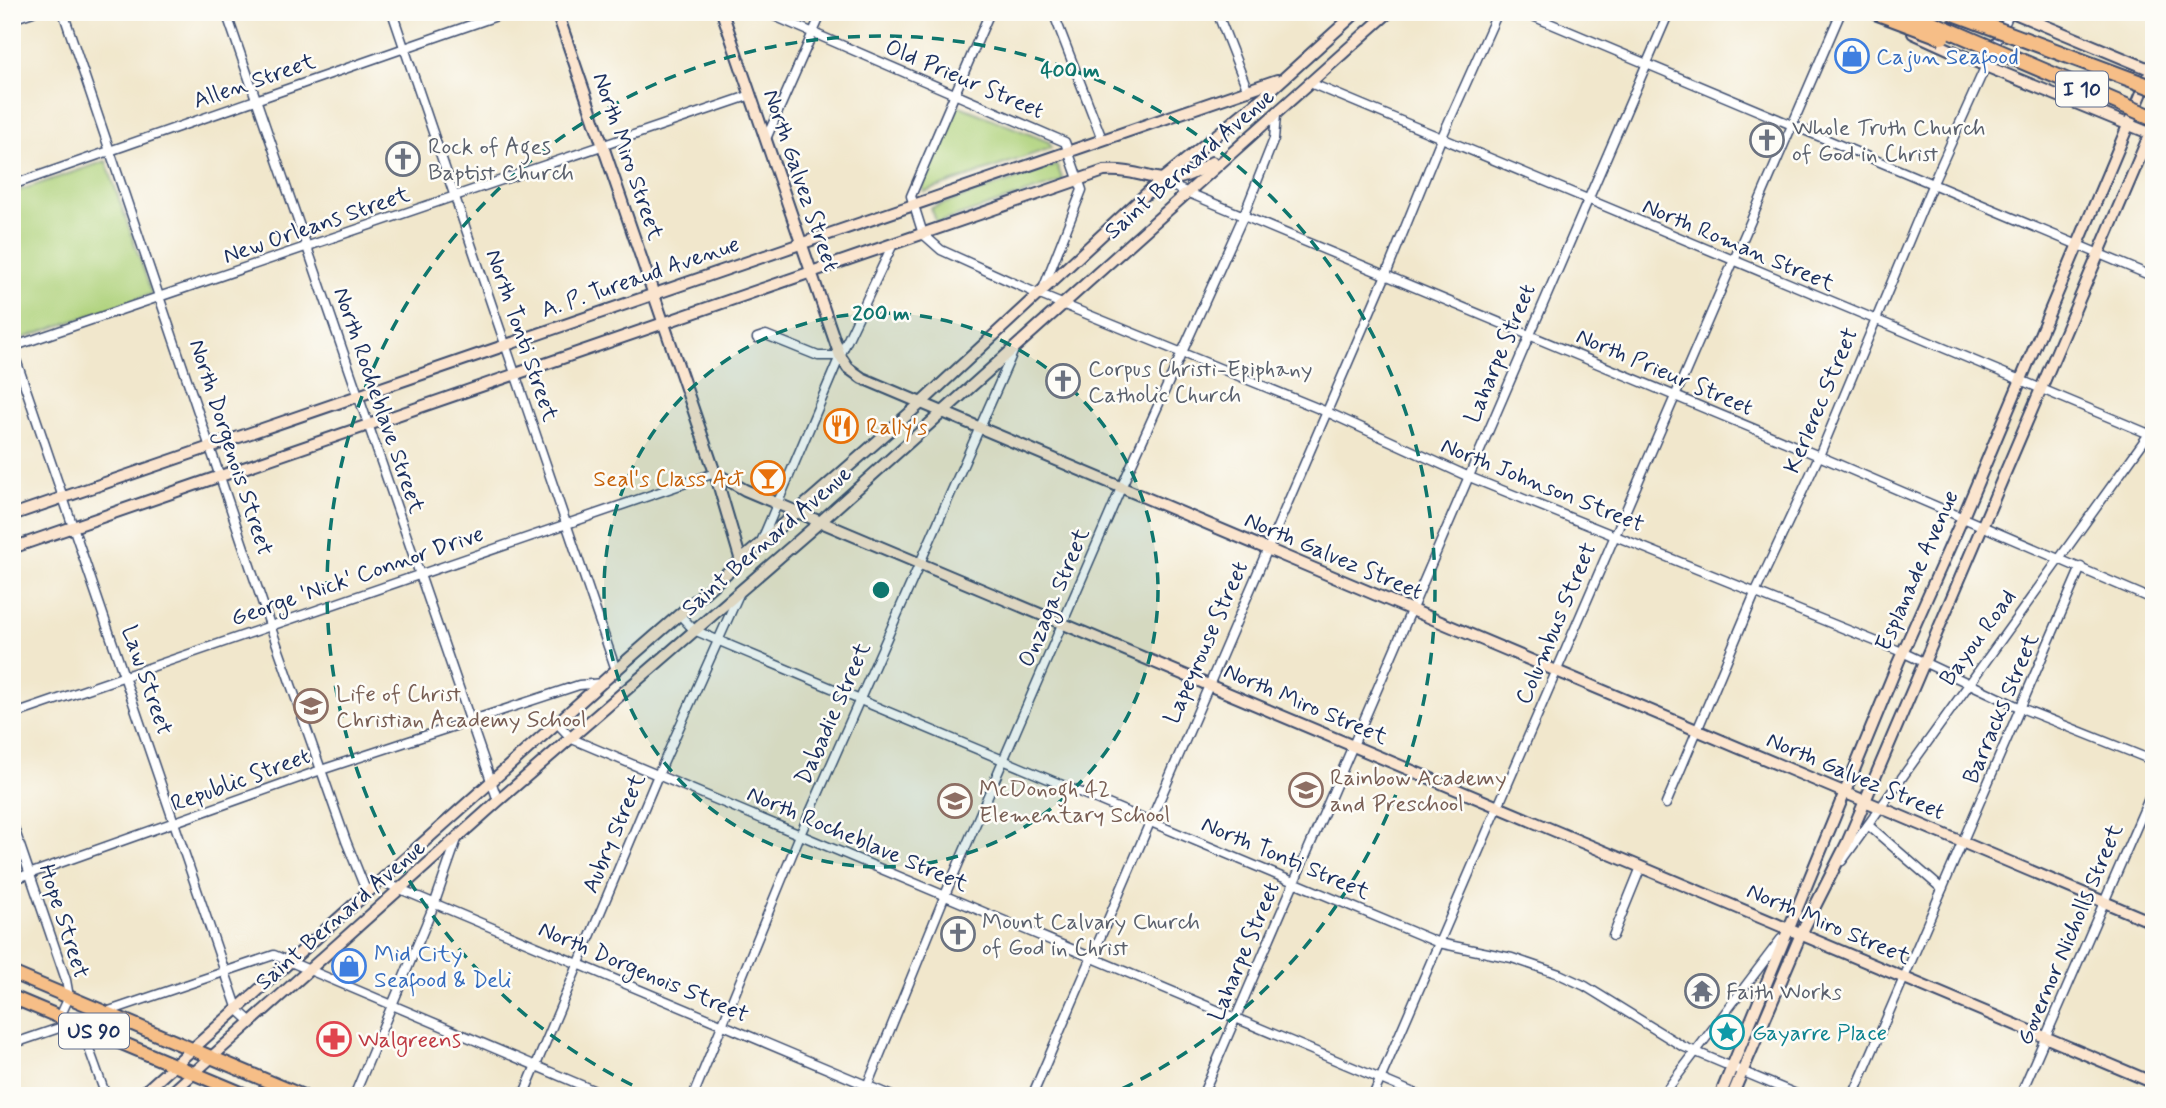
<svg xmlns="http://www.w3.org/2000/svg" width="2166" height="1108" font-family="Mynerve,sans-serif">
<rect width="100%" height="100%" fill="#fdfcf7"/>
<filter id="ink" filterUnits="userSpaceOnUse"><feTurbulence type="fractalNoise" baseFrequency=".0143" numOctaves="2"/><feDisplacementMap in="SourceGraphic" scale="14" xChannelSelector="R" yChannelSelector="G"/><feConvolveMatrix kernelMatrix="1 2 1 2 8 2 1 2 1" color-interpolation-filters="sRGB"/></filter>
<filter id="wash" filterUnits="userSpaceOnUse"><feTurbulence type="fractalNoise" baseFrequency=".00686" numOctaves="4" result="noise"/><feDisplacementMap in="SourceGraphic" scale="28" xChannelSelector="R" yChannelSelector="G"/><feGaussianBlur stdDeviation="1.57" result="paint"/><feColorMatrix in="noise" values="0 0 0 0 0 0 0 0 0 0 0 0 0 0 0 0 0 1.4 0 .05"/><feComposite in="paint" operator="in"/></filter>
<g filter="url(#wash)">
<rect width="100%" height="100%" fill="#f1e7cc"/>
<g fill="#afd27b" stroke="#65806c" stroke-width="2">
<polygon points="960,106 1049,142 1051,148 924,192 922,185 955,107"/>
<polygon points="106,161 152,294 18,340 12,322 12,193"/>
<polygon points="1057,165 1063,181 937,223 931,208"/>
</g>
</g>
<g filter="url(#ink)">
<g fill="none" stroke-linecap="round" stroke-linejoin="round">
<g stroke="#3b4b6e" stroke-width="11">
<g id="street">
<polyline points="63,12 270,625 346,841 367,893"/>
<polyline points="226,12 498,801"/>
<polyline points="392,12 616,670"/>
<polyline points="765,12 1065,142 1082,190 1043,289"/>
<polyline points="990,12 911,196 923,234 941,250 1040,295 1327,412 1467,476 1902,652 2021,708 2154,761"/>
<polyline points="1053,12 1102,139"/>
<polyline points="1217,12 1248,91"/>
<polyline points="1523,12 2154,277"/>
<polyline points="12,19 33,12"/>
<polyline points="1310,83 2154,436"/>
<polyline points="766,139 822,12"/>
<polyline points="1160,181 1819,456 2154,600"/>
<polyline points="12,185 508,12"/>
<polyline points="757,338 766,335 818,356 840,356"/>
<polyline points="12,347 751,95"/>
<polyline points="12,348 238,1010 250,1021"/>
<polyline points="761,542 840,356 893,244"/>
<polyline points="680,615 694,630 717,640 1439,943 1512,958 1559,974 1585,986 1682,1046 1801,1096"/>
<polyline points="12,715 715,473"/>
<polyline points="557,723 572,739 1421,1096"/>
<polyline points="1666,804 1756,591 1819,456 1933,183 2010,12"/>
<polyline points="12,822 66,980 69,997 59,1019"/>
<polyline points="1868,825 1942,889"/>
<polyline points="1842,861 2154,427"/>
<polyline points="12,880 321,770 579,685 603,683"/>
<polyline points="381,881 892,1096"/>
<polyline points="1613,936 1641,867"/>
<polyline points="103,1014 88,1028 88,1046 106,1096"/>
<polyline points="12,1044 274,955 607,1096"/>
<polyline points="354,1096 434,905 457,839"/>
<polyline points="523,1096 658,775 739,594"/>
<polyline points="693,1096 800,835 1014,350"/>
<polyline points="863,1096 945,895 1121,488 1243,217 1274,139 1276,115"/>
<polyline points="1032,1096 1385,277 1441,139 1498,12"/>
<polyline points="1202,1096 1669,12"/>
<polyline points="1373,1096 1841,12"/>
<polyline points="1662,1096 1781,939"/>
<polyline points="1853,1096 2081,567"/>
<polyline points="2020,1096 2154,787"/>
</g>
</g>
<g stroke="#3b4b6e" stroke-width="14">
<g id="secondary">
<polyline points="557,12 715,473 745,490 2154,1083"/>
<polyline points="722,12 840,356 848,368 862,378 2154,923"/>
<polyline points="2012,12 2154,71"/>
<polyline points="1913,33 1988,67 2154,135"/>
<polyline points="715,473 741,561"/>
<polyline points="12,515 1277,80"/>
<path d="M12,548L1104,171C1155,168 1160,197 1212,162"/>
<polyline points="140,1096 616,670 920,404 1160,181 1262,98 1357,12"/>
<polyline points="168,1096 498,801 820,522 1389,12"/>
<polyline points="1720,1096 1898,663 1963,517 2154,64"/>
<polyline points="1732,1096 1801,934 1847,843 2154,124"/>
</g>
</g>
<g stroke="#3b4b6e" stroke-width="16">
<g id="primary">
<polyline points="12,973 303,1096"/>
<polyline points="12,997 248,1096"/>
</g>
</g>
<use href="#street" stroke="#fff" stroke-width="8"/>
<use href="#secondary" stroke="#fbe5cf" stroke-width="10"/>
<use href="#primary" stroke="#f6be87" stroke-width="12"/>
<g stroke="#3b4b6e" stroke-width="18" stroke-linecap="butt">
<g id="highway-bridge">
<polyline points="1875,12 1942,37"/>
<polyline points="1907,12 2154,118"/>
<polyline points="1951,12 2154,88"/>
</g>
</g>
<use href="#highway-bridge" stroke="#f6be87" stroke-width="14"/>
</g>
</g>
<circle cx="881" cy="590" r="277" fill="#0f766e" fill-opacity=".12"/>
<g fill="none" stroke="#0f766e" stroke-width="3.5" stroke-dasharray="12 9">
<circle cx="881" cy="590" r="277"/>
<path d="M651 1094A554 554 0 1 1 1111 1094"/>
</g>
<defs>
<g id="shop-ring" transform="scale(1.75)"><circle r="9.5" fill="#fdfcf7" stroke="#3f7fe0" stroke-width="1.5"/><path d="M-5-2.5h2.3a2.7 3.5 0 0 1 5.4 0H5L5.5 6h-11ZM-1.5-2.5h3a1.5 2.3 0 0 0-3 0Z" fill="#3f7fe0"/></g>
<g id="church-ring" transform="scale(1.75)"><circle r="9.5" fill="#fdfcf7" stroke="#6b7280" stroke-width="1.5"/><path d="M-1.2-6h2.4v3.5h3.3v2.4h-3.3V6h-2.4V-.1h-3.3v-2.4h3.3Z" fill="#6b7280"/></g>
<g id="restaurant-ring" transform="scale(1.75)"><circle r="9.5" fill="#fdfcf7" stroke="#e8710a" stroke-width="1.5"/><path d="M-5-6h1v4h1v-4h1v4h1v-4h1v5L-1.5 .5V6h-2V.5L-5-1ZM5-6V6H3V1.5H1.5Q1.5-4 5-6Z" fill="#e8710a"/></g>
<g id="bar-ring" transform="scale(1.75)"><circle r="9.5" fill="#fdfcf7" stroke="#e8710a" stroke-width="1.5"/><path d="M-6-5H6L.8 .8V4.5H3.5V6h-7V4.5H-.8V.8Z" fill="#e8710a"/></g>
<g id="school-ring" transform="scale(1.75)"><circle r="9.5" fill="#fdfcf7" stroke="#8d6e63" stroke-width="1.5"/><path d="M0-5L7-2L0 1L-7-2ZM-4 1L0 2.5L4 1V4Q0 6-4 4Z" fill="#8d6e63"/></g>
<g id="temple-ring" transform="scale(1.75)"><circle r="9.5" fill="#fdfcf7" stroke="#6b7280" stroke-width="1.5"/><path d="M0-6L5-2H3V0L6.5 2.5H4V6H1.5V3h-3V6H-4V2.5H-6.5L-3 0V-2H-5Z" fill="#6b7280"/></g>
<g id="sight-ring" transform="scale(1.75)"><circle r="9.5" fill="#fdfcf7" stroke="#0f9aa8" stroke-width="1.5"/><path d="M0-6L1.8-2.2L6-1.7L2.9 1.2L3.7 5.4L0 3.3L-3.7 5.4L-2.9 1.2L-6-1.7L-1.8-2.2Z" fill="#0f9aa8"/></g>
<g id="pharmacy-ring" transform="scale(1.75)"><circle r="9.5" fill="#fdfcf7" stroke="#e0444e" stroke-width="1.5"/><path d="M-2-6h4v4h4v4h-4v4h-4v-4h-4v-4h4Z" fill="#e0444e"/></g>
</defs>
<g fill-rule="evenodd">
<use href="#shop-ring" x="1852" y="56"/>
<use href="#church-ring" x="1767" y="140"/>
<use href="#church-ring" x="403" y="159"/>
<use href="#church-ring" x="1063" y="381"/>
<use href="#restaurant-ring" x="841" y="426"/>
<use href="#bar-ring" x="768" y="478"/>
<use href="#school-ring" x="311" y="706"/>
<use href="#school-ring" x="1306" y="790"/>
<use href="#school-ring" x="955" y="801"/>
<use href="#church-ring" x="958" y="934"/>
<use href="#shop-ring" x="349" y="966"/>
<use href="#temple-ring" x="1702" y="991"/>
<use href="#sight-ring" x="1727" y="1032"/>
<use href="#pharmacy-ring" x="334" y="1039"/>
</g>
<g text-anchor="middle" stroke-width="5" stroke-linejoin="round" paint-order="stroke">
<g fill="#fdfcf7" stroke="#5f6c8c" stroke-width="2">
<rect x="2056" y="71.5" width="52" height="35" rx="5"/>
<rect x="59" y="1013.5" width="70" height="35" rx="5"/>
</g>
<g font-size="21" font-weight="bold" fill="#1b2f5e">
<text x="2082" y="96">I 10</text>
<text x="94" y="1038">US 90</text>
</g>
<g font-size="23" fill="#366cbe" stroke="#fdfcf7" text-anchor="start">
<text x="1876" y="64">Cajun Seafood</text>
<text x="374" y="961">Mid City<tspan x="374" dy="26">Seafood &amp; Deli</tspan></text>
</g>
<g font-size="23" fill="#1b2f5e" stroke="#fdfcf7">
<text transform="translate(965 78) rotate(23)" y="8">Old Prieur Street</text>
<text transform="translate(254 80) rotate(-19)" y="8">Allen Street</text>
<text transform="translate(629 156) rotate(71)" y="8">North Miro Street</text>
<text transform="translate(1189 163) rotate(-41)" y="8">Saint Bernard Avenue</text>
<text transform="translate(802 180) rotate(71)" y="8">North Galvez Street</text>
<text transform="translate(316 224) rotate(-19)" y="8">New Orleans Street</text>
<text transform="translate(1739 244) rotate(23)" y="8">North Roman Street</text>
<text transform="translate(640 276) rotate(-19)" y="8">A. P. Tureaud Avenue</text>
<text transform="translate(523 335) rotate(71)" y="8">North Tonti Street</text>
<text transform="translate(1499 353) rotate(-67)" y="8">Laharpe Street</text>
<text transform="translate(1665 371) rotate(23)" y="8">North Prieur Street</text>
<text transform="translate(380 400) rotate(71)" y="8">North Rocheblave Street</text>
<text transform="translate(1820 400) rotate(-67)" y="8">Kerlerec Street</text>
<text transform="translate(232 447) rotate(72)" y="8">North Dorgenois Street</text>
<text transform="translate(1543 484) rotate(22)" y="8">North Johnson Street</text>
<text transform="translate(766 540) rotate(-41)" y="8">Saint Bernard Avenue</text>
<text transform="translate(1334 555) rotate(23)" y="8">North Galvez Street</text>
<text transform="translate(1916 570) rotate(-66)" y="8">Esplanade Avenue</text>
<text transform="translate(357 575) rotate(-19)" y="8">George 'Nick' Connor Drive</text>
<text transform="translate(1053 597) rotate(-67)" y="8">Onzaga Street</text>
<text transform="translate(1555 623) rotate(-67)" y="8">Columbus Street</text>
<text transform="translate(1977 637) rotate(-54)" y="8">Bayou Road</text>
<text transform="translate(1205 642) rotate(-66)" y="8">Lapeyrouse Street</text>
<text transform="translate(148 680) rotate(71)" y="8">Law Street</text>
<text transform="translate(1306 703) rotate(23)" y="8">North Miro Street</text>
<text transform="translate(2000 708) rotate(-67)" y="8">Barracks Street</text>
<text transform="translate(832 713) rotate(-66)" y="8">Dabadie Street</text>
<text transform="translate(1856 775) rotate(23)" y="8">North Galvez Street</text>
<text transform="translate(240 779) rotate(-20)" y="8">Republic Street</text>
<text transform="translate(613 833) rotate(-67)" y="8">Aubry Street</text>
<text transform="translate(858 838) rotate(23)" y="8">North Rocheblave Street</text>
<text transform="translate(1286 857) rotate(23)" y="8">North Tonti Street</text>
<text transform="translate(340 914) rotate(-41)" y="8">Saint Bernard Avenue</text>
<text transform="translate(65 921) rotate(72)" y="8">Hope Street</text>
<text transform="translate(1829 923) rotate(23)" y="8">North Miro Street</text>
<text transform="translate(2069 934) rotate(-67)" y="8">Governor Nicholls Street</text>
<text transform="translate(1243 951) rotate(-67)" y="8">Laharpe Street</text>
<text transform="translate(644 971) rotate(23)" y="8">North Dorgenois Street</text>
</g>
<g font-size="23" fill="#5b616d" stroke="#fdfcf7" text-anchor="start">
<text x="1792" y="135">Whole Truth Church<tspan x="1792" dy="26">of God in Christ</tspan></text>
<text x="428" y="154">Rock of Ages<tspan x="428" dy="26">Baptist Church</tspan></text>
<text x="1088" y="376">Corpus Christi-Epiphany<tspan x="1088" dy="26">Catholic Church</tspan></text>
<text x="982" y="929">Mount Calvary Church<tspan x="982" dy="26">of God in Christ</tspan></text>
<text x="1726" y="999">Faith Works</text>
</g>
<g font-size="23" fill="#c56008" stroke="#fdfcf7" text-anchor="start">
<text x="866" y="434">Rally's</text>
<text x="744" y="486" text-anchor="end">Seal's Class Act</text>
</g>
<g font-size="23" fill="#785e54" stroke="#fdfcf7" text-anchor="start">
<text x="336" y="701">Life of Christ<tspan x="336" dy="26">Christian Academy School</tspan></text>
<text x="1330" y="785">Rainbow Academy<tspan x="1330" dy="26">and Preschool</tspan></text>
<text x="979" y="796">McDonogh 42<tspan x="979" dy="26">Elementary School</tspan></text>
</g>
<g font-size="23" fill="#0d838f" stroke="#fdfcf7" text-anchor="start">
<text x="1752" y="1040">Gayarre Place</text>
</g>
<g font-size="23" fill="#be3a42" stroke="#fdfcf7" text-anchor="start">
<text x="358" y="1047">Walgreens</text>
</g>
</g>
<circle cx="881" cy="590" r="10" fill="#0f766e" stroke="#fdfcf7" stroke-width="3.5"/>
<g font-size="21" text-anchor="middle" font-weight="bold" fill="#0f766e" stroke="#fdfcf7" stroke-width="5" stroke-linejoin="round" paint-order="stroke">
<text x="1070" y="77">400 m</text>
<text x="881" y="320">200 m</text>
</g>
<rect width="2166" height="1108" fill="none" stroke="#fdfcf7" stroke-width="42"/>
</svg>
